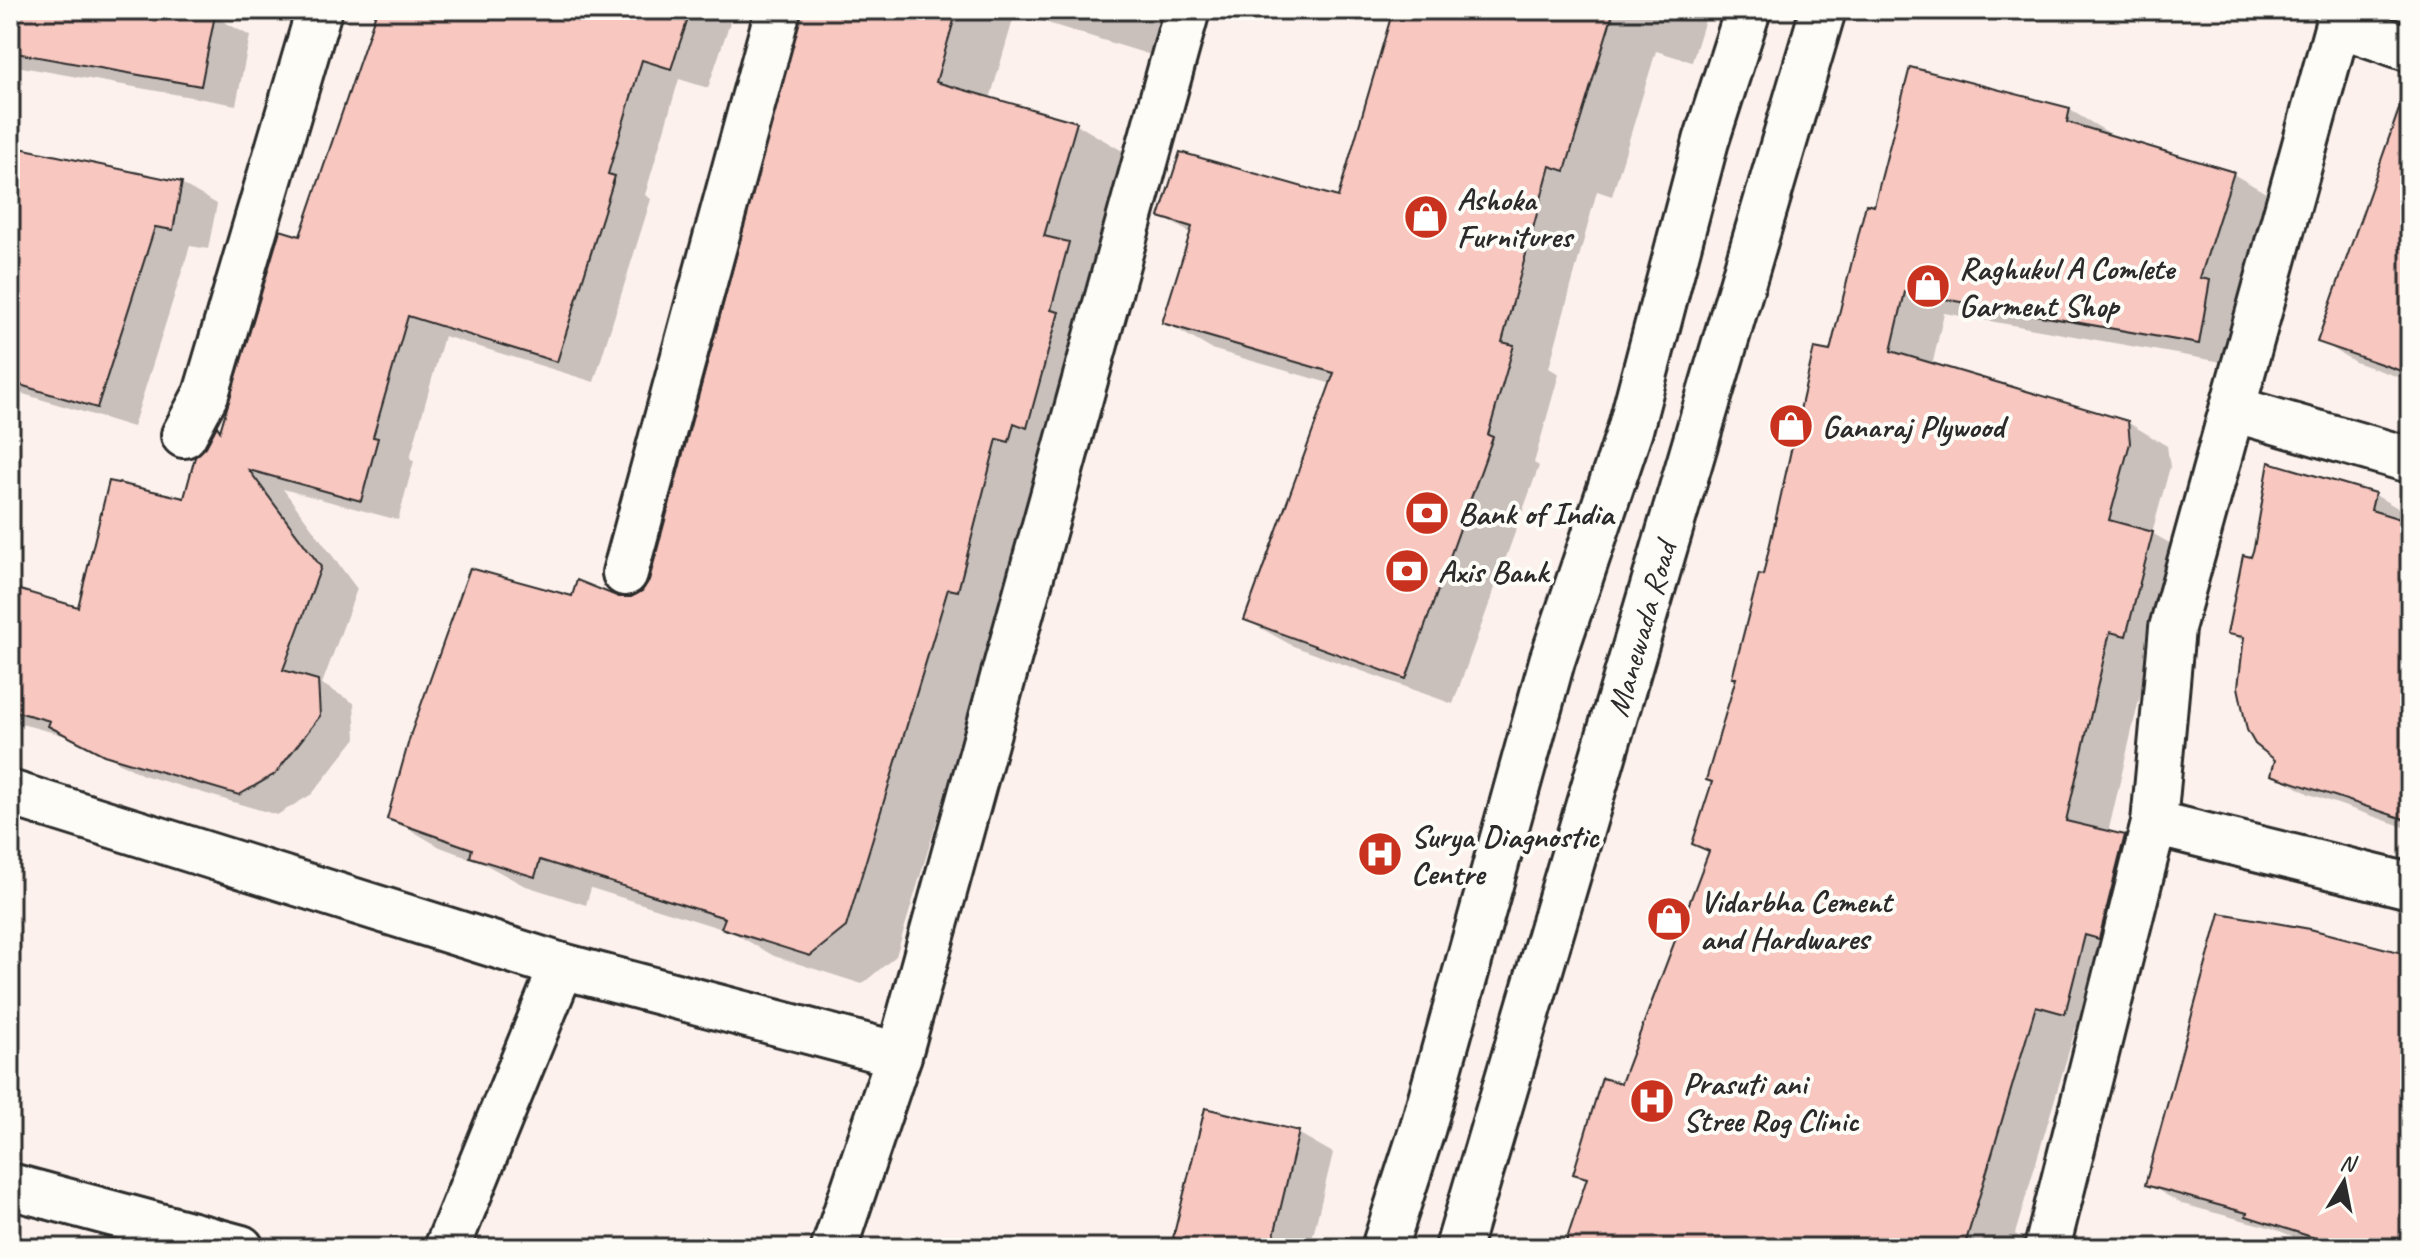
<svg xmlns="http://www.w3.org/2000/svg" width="2420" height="1258" font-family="Caveat,sans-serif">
<rect width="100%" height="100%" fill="#fcf1ec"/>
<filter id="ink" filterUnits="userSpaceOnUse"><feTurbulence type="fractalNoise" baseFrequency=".0125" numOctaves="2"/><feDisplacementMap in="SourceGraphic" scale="16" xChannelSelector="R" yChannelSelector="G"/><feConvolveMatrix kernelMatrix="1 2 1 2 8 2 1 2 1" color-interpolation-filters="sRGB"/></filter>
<g filter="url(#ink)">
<g fill="#0003">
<polygon points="10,10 184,10 214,16 250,36 236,105 10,65"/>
<polygon points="379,10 716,10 731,19 708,88 679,79 645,195 651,199 594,382 444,336 410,458 414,461 398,520 283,489 357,589 322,684 354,703 356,738 312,794 277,815 143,775 70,737 10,721 10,583 17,591 80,609 185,501 207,449 218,429 222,432 302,238"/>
<polygon points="804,10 1165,10 1151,55 1015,13 990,99 1076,124 1126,153 999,616 896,956 862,984 774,956 732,932 591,888 586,905 523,885 483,863 440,847 390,818 573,599 631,599 643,593 651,581"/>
<polygon points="1420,10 1708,10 1692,62 1656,51 1612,196 1597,191 1549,368 1559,374 1534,463 1539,466 1453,704 1293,646 1246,620 1332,384 1211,349 1165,322 1192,234 1161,216 1339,200"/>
<polygon points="1912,69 2070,110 2109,133 2108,137 2233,174 2273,197 2239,365 1944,313 1932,366 2127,422 2167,446 2170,467 2152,533 2192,556 2150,653 2108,833 2125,837 2164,860 2105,1035 2076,1027 2015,1234 2031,1243 2029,1248 1566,1248 1588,1180 1576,1173 1623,1085 1710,853 1694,843 1714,782 1764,577 1875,208"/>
<polygon points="2402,95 2410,97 2410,381 2355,362 2320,341"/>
<polygon points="10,148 182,184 217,204 208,249 190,246 133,427 10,390"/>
<polygon points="2271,464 2375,495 2410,515 2410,829 2309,794 2274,774 2277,759 2245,642 2230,633 2253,559"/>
<polygon points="2410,957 2410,1248 2322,1248 2272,1228 2182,1204 2147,1184"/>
<polygon points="1298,1133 1333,1153 1310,1248 1194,1248 1176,1237"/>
</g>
<g fill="#f7c7c0" stroke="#2b2b2b" stroke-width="2">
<polygon points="10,10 216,10 201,86 10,52"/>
<polygon points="377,10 691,10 671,69 642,60 608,174 615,176 557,362 408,316 373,437 378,438 361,501 249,470 321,567 283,670 318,680 320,716 275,774 239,795 104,755 48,726 50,721 10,710 10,587 78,607 109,481 184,498 195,457 206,447 217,426 220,431 280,230 300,236"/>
<polygon points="802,10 957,10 936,82 1077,122 1044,236 1069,242 1051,310 1059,312 1027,428 1014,423 1009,442 997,439 958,591 948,589 846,927 810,956 721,928 725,918 540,860 535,877 470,857 472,849 387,819 411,733 470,568 572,596 577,580 619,597 631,597 642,591 649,580"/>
<polygon points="1393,10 1614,10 1565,171 1550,166 1502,342 1514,345 1488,435 1493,437 1406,679 1244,620 1334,373 1162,323 1192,227 1159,217 1180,152 1338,197"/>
<polygon points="1910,67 2070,108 2067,122 2234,172 2200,278 2210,280 2199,344 1905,292 1891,351 2128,421 2130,443 2109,520 2153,532 2126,636 2110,632 2066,821 2125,835 2099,939 2085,935 2065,1014 2036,1006 1964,1248 1564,1248 1587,1178 1573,1174 1602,1078 1621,1083 1709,851 1692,844 1712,782 1706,780 1736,678 1732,678 1759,574 1763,575 1814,348 1830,351 1866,204 1874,206"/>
<polygon points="2402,101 2410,102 2410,374 2317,342"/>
<polygon points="10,146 182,182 173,230 155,227 97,408 10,382"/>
<polygon points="2269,462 2375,493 2371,510 2410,522 2410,821 2271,775 2275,760 2255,744 2247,730 2238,687 2244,637 2227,634 2243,555 2251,557 2254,548"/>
<polygon points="2220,913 2310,929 2410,955 2410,1248 2346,1248 2246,1216 2247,1213 2145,1185"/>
<polygon points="1205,1108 1299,1131 1271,1248 1215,1248 1173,1238"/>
</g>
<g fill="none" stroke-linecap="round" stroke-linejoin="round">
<g stroke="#2b2b2b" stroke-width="50">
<g id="minor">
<polyline points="2342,10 2172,628 2154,823 2410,886"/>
<polyline points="2338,24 2410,49"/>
<polyline points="2233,409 2410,460"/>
<polyline points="184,435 206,394 319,10"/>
<polyline points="625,573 778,10"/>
<polyline points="10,793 562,966 447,1248"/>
<polyline points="562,966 899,1055"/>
<polyline points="10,1186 241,1248"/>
<polyline points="834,1248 899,1055 1187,10"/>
<polyline points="1384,1248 1423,1127 1552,661 1630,430 1706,141 1748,10"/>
<polyline points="1458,1248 1823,10"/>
<polyline points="2047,1248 2154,823"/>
</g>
</g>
<use href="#minor" stroke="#fdfcf7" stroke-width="44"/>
</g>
</g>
<defs>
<g id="shop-disc" transform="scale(2.3)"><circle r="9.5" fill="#c8321e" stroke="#fdfcf7"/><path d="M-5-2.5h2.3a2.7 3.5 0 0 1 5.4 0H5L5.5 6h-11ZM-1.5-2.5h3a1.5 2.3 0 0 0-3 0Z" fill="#fff"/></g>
<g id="bank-disc" transform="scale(2.3)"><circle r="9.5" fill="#c8321e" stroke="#fdfcf7"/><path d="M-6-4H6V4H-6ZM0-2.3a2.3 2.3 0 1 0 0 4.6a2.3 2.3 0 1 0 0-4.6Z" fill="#fff"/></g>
<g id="hospital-disc" transform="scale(2.3)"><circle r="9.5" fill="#c8321e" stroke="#fdfcf7"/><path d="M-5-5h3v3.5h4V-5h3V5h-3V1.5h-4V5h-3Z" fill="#fff"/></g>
</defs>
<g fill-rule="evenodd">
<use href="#shop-disc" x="1426" y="217"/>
<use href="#shop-disc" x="1928" y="286"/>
<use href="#shop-disc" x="1791" y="426"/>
<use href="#bank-disc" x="1427" y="513"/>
<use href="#bank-disc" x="1407" y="571"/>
<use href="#hospital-disc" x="1380" y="854"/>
<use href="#shop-disc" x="1669" y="919"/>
<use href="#hospital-disc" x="1652" y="1101"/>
</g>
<g text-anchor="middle" stroke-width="8" stroke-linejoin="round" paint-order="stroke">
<g font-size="32" font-weight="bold" fill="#2b2b2b" stroke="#fdfcf7" text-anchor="start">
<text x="1457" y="210">Ashoka<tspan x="1457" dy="37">Furnitures</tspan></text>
<text x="1959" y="279">Raghukul A Comlete<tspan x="1959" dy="37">Garment Shop</tspan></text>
<text x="1822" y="437">Ganaraj Plywood</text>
<text x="1458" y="524">Bank of India</text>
<text x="1438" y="582">Axis Bank</text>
<text x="1411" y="847">Surya Diagnostic<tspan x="1411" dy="37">Centre</tspan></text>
<text x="1700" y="912">Vidarbha Cement<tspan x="1700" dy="37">and Hardwares</tspan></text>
<text x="1683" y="1094">Prasuti ani<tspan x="1683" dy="37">Stree Rog Clinic</tspan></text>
</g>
<g font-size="32" fill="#2b2b2b" stroke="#fdfcf7">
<text transform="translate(1641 629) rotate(-74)" y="11">Manewada Road</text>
</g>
</g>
<rect width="2420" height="1258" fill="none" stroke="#fdfcf7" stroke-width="40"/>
<rect x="20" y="20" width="2380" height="1218" fill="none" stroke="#2b2b2b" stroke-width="3" filter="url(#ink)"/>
<g transform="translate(2344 1182) rotate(10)" stroke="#fdfcf7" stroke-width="6" paint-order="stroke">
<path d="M0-6L14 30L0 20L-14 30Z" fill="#2b2b2b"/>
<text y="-12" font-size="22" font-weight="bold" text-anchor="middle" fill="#2b2b2b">N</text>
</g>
</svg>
